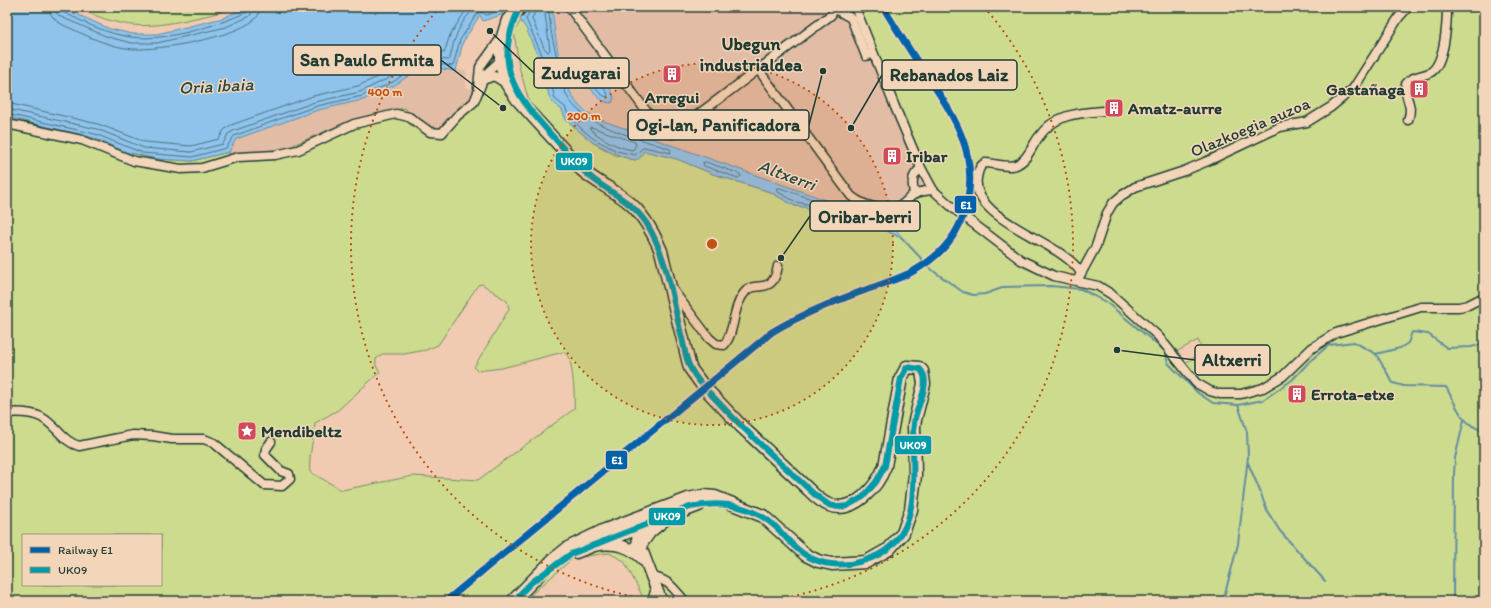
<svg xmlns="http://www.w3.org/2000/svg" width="1491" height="608" font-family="Itim,sans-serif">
<rect width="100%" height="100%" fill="#f0cbb1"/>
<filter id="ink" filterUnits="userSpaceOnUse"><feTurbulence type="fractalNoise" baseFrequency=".025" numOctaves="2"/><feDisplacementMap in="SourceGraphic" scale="8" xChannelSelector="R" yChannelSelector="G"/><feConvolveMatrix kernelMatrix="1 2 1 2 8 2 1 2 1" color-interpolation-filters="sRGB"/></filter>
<g filter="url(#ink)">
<g fill="#e2bca5">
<polygon points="552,7 853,7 925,181 926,189 889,212 865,214 598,119 581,108 571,96 567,85 557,43"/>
<polygon points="423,66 466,71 466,88 475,89 475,93 472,98 459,107 441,129 316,137 277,152 230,155 229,152 236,139 318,110 363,100 395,85"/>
</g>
<g fill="#cddb8e" stroke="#768c61" fill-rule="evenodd">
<path d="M75,7H232C219,14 204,16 191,19C141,30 122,28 75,7Z"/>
<path d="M529,7L536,18L592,142L615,155L635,160L643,150L677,159L713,174L770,192L795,206L805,207L828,223C833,221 841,218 846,218C864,218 883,228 898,237L890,226L865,214L889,212L926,189L925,181L853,7H1484V601H645L624,561L609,553L573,558L524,601H7V117L94,138L126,152L159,159L192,161L229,152L230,155L277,152L354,119L404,108C415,118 425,129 441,129L459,107L472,98L475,93V89L493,78L530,105L519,66L514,32ZM482,284L507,301L509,309L474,367L477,371L502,368L563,352L569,356C573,374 575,391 574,409L478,480L413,476L342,490L310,472C308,456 314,440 315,423L338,410L380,372L376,366V359L382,354H404L426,350L438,345L478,285ZM1198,340L1203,352L1185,363L1176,352ZM23,535H161V585H23Z"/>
</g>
<g fill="#8fc3ec" stroke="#628da2">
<polygon points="7,7 61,7 110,29 133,34 157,34 223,18 247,7 510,7 507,13 483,21 480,15 463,42 456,71 423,66 395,85 363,100 318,110 236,139 229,152 192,161 158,159 126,152 94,138 7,117"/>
<path d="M529,7H552C555,36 560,85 580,107C585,112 592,115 598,119L865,214C878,220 895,224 902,238L873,225L853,219L845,217L828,223L820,221L805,207L795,206L770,192L713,174L677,159L644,151L640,158L635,160L623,157L592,142L566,120L562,110L552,102L549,97L546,81L536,73L539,56C531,47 531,32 520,20Z"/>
<path d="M588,67H592C601,73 611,88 614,98L612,103C599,104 585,83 584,71Z"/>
</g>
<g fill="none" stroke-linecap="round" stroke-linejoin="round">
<g stroke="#4c737e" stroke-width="1">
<path d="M49,7C50,20 61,24 72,29C91,38 111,47 133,49C161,50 232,38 254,20C258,17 260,12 260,7"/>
<polyline points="55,7 56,13 61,17 108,37 131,43 157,43 226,27 250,16 254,7"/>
<path d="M60,7L63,12C85,23 107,34 131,37C163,42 217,26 247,12L249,7"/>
<path d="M532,7L526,19L542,55L543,61L540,70L550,79L555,99L565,107L569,117L584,131L594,139L617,151L635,155L644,147L671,153L670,149C640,138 583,127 567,96C562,85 560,73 558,61C553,43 549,25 549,7"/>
<polyline points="537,7 532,19 544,48 548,52 550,50 544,7"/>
<path d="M590,71L608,94L607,97C598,95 592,83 588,74Z"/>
<polyline points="7,103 98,124 145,142 191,146 219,139 224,130 231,125 313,96 358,86 388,72 419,51 444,53 450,35 468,7"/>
<path d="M7,109L97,129L144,148L191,152L223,144L228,134L233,131L315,102L360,92L391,77L420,57L449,60C452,54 452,46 455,39C458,29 468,10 479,7"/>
<polyline points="7,114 95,134 143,153 192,157 226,148 234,136 274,121 317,106 362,96 393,82 422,62 453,66 460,40 477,14 481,12 487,15 503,9 505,7"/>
<path d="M591,127L635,142L636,145L633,150C618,148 601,139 590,129Z"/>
<polygon points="706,162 740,174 741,176 738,178 704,166 703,163"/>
<polygon points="780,188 843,210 844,213 828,218 824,217 807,204 796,202 778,192 777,189"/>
</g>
<g stroke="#628da2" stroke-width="2">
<path d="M901,237L932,270L963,292L973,295L985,294L1005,287L1051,286L1081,289L1106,302L1165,351L1168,363L1198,393L1213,403L1238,405L1263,400L1292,380L1310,361L1329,345L1354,342L1376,354L1393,383L1404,386L1446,387C1457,406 1461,425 1484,431"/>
<polyline points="1376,354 1400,348 1408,343 1412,332 1428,334 1447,348 1471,347 1484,344"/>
<polyline points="1248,463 1260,491 1267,511 1280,531 1325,581"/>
<polyline points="1223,601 1238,544 1248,457 1247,432 1238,405"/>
<polyline points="1453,601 1454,474 1455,458 1464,420"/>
</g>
<g stroke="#1f3d34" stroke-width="11">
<g id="minor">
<polyline points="569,7 661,131 672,134 831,15 835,7"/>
<polyline points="855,7 895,107 921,168 933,190 953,208 1021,260 1054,276 1098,286 1111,294 1158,336 1196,383 1210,391 1220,394 1241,394 1263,388 1283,376 1312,348 1336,333 1421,307 1459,307 1468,305 1484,297"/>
<polyline points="835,9 851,18 866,56 873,53"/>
<path d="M758,69L851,196C863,206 889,214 903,204C907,201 911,195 915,194C920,191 927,191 933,190"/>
<path d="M483,79C487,69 497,67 501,58"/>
<polyline points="478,87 480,67 501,38"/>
<path d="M1408,120C1414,103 1404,101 1406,84C1413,75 1422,77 1431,72C1445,63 1447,22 1447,7"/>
<polyline points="7,124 82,140 134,161 181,169 202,168 238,157 275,155 298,150 354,124 396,114 409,117 430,132 442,133 457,116 474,102 483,80 494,76 507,84"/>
<path d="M914,194C912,182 911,176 921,168"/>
<path d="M1081,273C1063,241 970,221 977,178C978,172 979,166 985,163C994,163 1010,169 1018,164C1028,159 1032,146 1038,138C1054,114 1077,113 1103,111"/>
<polyline points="1077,281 1096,246 1107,213 1113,203 1121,196 1135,187 1184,171 1210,160 1280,127 1307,122 1331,107 1353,89 1399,17 1408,7"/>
<path d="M672,289L709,338L716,344L724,345C736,332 731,306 747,290C756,281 773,296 778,266"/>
<path d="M7,413C19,412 30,412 41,417C56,425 63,442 79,446L133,435L153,436L172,439H204L214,443L264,485L282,486L290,479L289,474L281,471L265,455L266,449L271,442"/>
<path d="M652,577C670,580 673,589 685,601"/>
<polyline points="652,601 656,588"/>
</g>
</g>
<g stroke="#1f3d34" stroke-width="14">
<g id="major">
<polyline points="637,529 638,540 661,601"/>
<path d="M596,545C616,542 631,546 644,560"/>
<polyline points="635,547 640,546 650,532 666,519"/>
</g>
</g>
<g stroke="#1f3d34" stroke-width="15">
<g id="highway">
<polyline points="576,552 699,505"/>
<path d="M513,601L553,560L568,548L605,530L688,499L703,496L715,497L763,516L806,555L818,561L832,564L866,562L889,549L903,533L911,510L915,475L914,424L924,384L922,371L919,368L907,367L901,378L885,466C877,487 854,514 829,505C821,502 815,496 809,490L742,427L703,386L690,368L661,251C653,232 643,213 626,200C612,189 596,182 582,170L518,100L507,84L501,65V43L508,20L518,10"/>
</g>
</g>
<use href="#minor" stroke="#f3d6b9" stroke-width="8"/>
<use href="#major" stroke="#f3d6b9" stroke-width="11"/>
<use href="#highway" stroke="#f3d6b9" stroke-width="12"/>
<g stroke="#f3d6b9" stroke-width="9">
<path id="bus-1" d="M513,601L532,582L571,554L690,507C724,500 754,505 779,530C789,541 799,553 813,559C828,566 847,566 863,561C921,544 913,490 913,442C913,434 913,426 915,418C918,404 932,381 920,369L907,367L901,378L885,466L876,482L863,497L847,506L838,507L829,505L814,494C783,465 751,437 722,406C711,394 698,383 691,369C685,359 684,344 681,334C672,297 667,257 647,224C633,202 612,194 592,178C578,168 568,153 557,141C516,96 491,67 520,7"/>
</g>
<use href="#bus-1" stroke="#029ba8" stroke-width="6"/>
<g stroke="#f3d6b9" stroke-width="10">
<path id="rail-1" d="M446,601L772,332C800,315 830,303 860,292C876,286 893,281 908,274C934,261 955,241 964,213C984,153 949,108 917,61C905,43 894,25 883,7"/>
</g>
<use href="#rail-1" stroke="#0063a9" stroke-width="7"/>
</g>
</g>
<circle cx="712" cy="244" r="181" fill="#c05314" fill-opacity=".12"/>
<g fill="none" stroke="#c05314" stroke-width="2" stroke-dasharray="2 4">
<circle cx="712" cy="244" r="181"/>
<path d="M656 601A361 361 0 0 1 440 7M984 7A361 361 0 0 1 768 601"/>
</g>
<defs>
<g id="building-square" transform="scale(1)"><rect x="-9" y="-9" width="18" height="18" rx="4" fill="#d1495b" stroke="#f3d6b9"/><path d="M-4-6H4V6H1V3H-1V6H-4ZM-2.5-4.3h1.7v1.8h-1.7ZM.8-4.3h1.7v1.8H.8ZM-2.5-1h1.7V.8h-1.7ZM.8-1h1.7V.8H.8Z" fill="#fff"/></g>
<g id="sight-square" transform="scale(1)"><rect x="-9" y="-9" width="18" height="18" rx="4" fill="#d1495b" stroke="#f3d6b9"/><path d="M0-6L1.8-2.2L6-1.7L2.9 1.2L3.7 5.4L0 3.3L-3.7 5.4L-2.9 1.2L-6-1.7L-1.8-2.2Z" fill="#fff"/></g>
</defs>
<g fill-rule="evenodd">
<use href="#building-square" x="672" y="74"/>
<use href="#building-square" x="1419" y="89"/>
<use href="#building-square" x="1114" y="108"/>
<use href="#building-square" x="892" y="156"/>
<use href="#building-square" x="1297" y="394"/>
<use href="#sight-square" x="247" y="431"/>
</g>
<g text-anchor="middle" stroke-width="3" stroke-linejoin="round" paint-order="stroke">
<g font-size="17" font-weight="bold" fill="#1f3d34" stroke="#f3d6b9" text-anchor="start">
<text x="1405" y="95" text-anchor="end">Gastañaga</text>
<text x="672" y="103" text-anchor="middle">Arregui</text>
<text x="1128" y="114">Amatz-aurre</text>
<text x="906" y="162">Iribar</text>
<text x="1311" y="400">Errota-etxe</text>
<text x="261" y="437">Mendibeltz</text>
</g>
<g font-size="17" fill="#1f3d34" stroke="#f3d6b9">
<text transform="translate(1250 127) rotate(-23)" y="6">Olazkoegia auzoa</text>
</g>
<g font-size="18" font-weight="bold" fill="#1f3d34" stroke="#f3d6b9">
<text x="751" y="50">Ubegun<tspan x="751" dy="21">industrialdea</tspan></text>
</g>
<g font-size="18" font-style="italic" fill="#2a4a46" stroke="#f3d6b9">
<text transform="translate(216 86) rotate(-3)" y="6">Oria ibaia</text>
<text transform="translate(787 175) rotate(20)" y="6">Altxerri</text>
</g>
</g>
<circle cx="712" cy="244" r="6" fill="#c05314" stroke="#f3d6b9" stroke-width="2"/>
<g font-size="12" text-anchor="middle" font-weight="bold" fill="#c05314" stroke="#f3d6b9" stroke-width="3" stroke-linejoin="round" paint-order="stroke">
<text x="385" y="96">400 m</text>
<text x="584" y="120">200 m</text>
</g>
<path fill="none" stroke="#1f3d34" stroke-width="1.5" d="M503 108L441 60M490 31L534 73M851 128L882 75M823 71L809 125M781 258L810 216M1117 350L1195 360"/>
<g fill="#1f3d34" stroke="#f3d6b9" stroke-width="1.5">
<circle cx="503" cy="108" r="4"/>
<circle cx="490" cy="31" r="4"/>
<circle cx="851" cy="128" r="4"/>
<circle cx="823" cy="71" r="4"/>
<circle cx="781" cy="258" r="4"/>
<circle cx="1117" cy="350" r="4"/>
</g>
<g fill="#f3d6b9" stroke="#1f3d34" stroke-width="1.5">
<rect x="293" y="45" width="148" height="30" rx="4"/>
<rect x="534" y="58" width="95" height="30" rx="4"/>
<rect x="882" y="60" width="135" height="30" rx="4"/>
<rect x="628" y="110" width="181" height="30" rx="4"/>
<rect x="810" y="201" width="110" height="30" rx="4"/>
<rect x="1195" y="345" width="75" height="30" rx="4"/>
</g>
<g font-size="18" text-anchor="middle" font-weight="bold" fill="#1f3d34">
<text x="367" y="66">San Paulo Ermita</text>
<text x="581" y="79">Zudugarai</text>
<text x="949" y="81">Rebanados Laiz</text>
<text x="718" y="131">Ogi-lan, Panificadora</text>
<text x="865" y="223">Oribar-berri</text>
<text x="1232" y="366">Altxerri</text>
</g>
<g stroke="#f3d6b9" stroke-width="1.5">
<rect x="555" y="152" width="38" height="19" rx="4" fill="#029ba8"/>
<rect x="954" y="195" width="23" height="19" rx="4" fill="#0063a9"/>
<rect x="894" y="435" width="38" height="20" rx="4" fill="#029ba8"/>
<rect x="605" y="450" width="23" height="20" rx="4" fill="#0063a9"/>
<rect x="648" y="507" width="38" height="19" rx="4" fill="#029ba8"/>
</g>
<g font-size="11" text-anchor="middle" font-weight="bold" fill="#fff">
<text x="574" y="165">UK09</text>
<text x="966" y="209">E1</text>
<text x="913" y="449">UK09</text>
<text x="617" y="464">E1</text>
<text x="667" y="520">UK09</text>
</g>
<rect width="1491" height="608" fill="none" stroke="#f3d6b9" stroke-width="24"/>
<rect x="12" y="12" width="1467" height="584" fill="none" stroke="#1f3d34" stroke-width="1.5" filter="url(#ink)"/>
<rect x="22" y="534" width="140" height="52" fill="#f3d6b9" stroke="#9e9984"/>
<rect x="30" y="547" width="20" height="6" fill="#0063a9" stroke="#9e9984"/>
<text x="58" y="554" font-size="12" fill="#1f3d34">Railway E1</text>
<rect x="30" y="567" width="20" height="6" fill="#029ba8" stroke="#9e9984"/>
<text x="58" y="574" font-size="12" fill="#1f3d34">UK09</text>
</svg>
